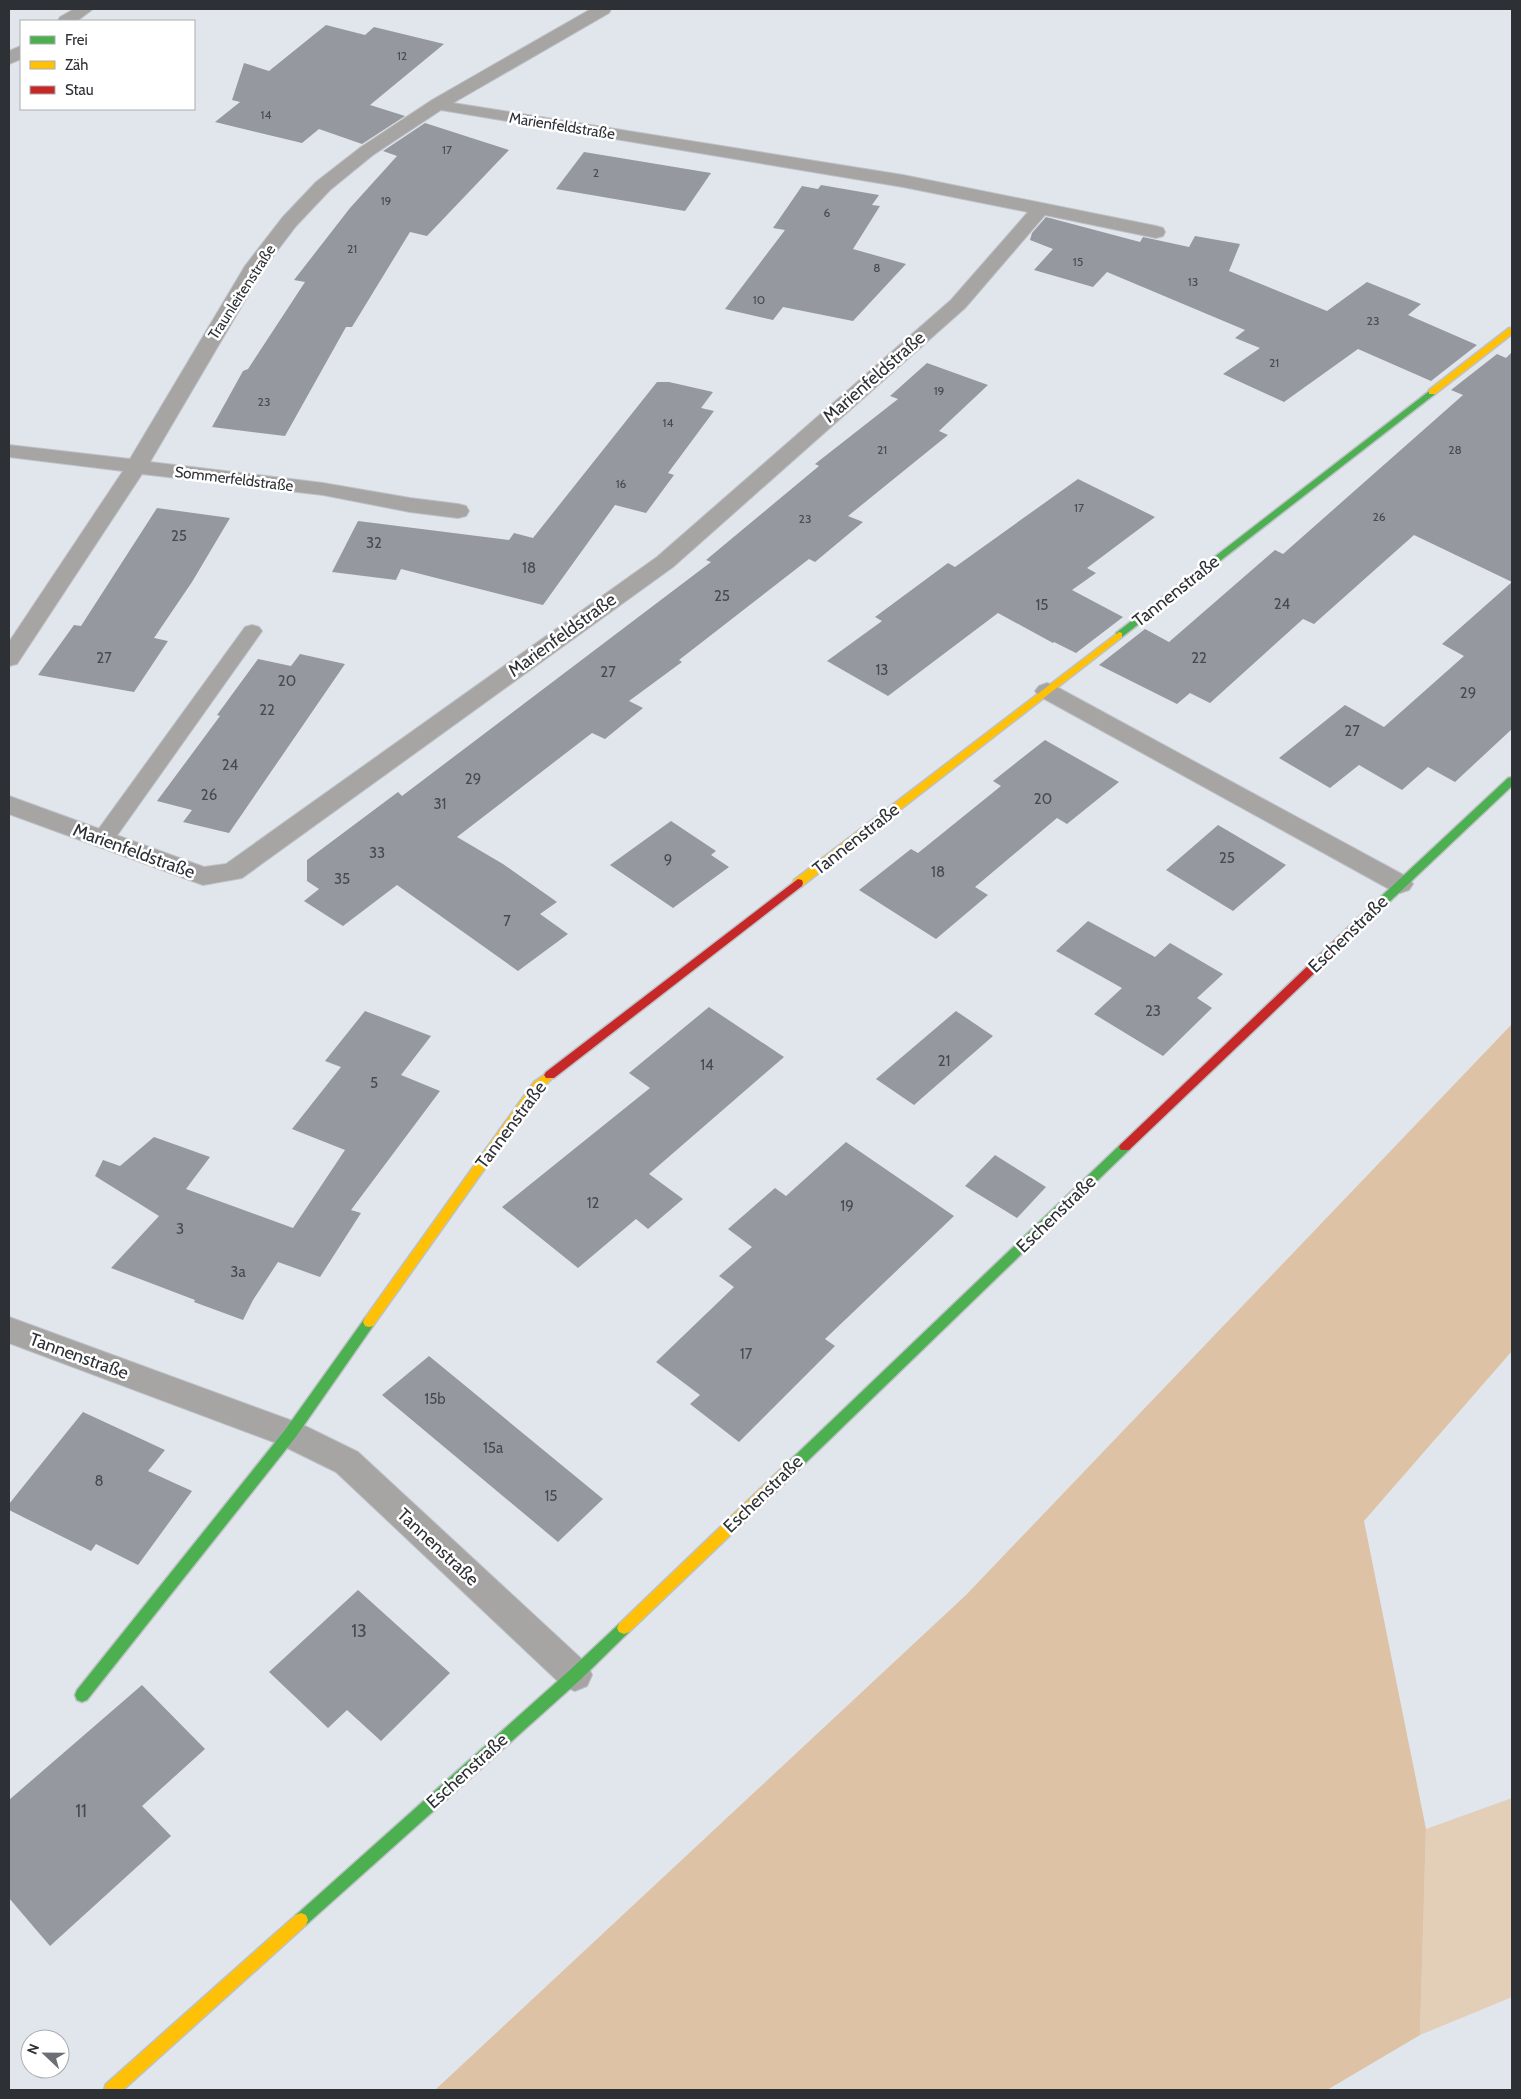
<svg xmlns="http://www.w3.org/2000/svg" width="1521" height="2099" font-family="Cabin,sans-serif">
<rect width="100%" height="100%" fill="#e1e6ed"/>
<polygon fill="#e3ceb8" points="1512,1798 1512,1997 1420,2035 1426,1829"/>
<polygon fill="#dec2a5" points="1512,1024 1512,1351 1364,1521 1426,1829 1420,2035 1327,2090 435,2090 966,1595"/>
<g fill="#95989e">
<polygon points="326,25 365,35 374,27 444,44 370,105 405,116 362,144 319,129 302,143 215,122 240,102 232,100 244,63 269,71"/>
<polygon points="425,123 509,150 427,236 410,232 352,327 346,327 285,436 212,427 243,371 248,369 305,282 294,280 350,208 397,156 383,151"/>
<polygon points="584,152 711,173 685,211 556,189"/>
<polygon points="821,185 879,195 872,205 880,206 853,249 906,264 853,321 783,307 773,320 725,309 785,230 773,228 802,186 818,189"/>
<polygon points="1046,217 1140,242 1143,237 1189,247 1195,236 1240,244 1229,271 1327,311 1367,282 1421,304 1408,315 1477,345 1431,381 1358,349 1284,402 1223,374 1260,348 1235,338 1245,330 1107,272 1093,287 1034,270 1053,249 1030,240 1032,233"/>
<polygon points="1512,352 1512,729 1455,782 1428,767 1402,790 1359,765 1330,788 1279,758 1345,705 1384,727 1464,656 1442,644 1512,582 1414,535 1314,624 1303,619 1210,703 1190,693 1177,704 1099,665 1145,629 1169,642 1275,550 1283,554 1463,395 1451,390 1497,354 1506,358"/>
<polygon points="927,363 988,385 939,431 948,435 848,516 863,522 815,562 809,559 679,660 682,662 629,701 643,708 605,739 592,733 457,837 503,864 557,902 540,914 568,934 518,971 397,885 343,926 304,901 319,889 307,881 307,860 398,792 402,796 711,562 706,560 819,466 815,464 898,399 890,396"/>
<polygon points="657,382 669,382 713,392 701,408 714,411 668,473 674,475 646,513 615,505 543,605 401,569 396,580 332,572 358,521 509,540 514,533 533,538"/>
<polygon points="1078,479 1155,517 1087,568 1096,573 1072,590 1123,617 1076,653 1054,642 1053,643 998,613 888,696 827,661 882,621 875,617 948,563 955,567"/>
<polygon points="157,508 230,518 192,582 154,638 168,641 134,692 38,675 74,625 81,626"/>
<polygon points="300,654 345,664 229,833 183,822 192,810 157,801 220,716 217,715 258,659 291,666"/>
<polygon points="1045,740 1119,782 1067,824 1057,818 975,887 988,895 936,939 859,890 911,849 918,853 1001,786 993,781"/>
<polygon points="671,821 716,851 711,855 729,867 673,908 610,865"/>
<polygon points="1218,825 1286,865 1233,911 1166,870"/>
<polygon points="1088,921 1155,957 1170,943 1223,974 1197,998 1212,1008 1163,1056 1094,1014 1122,988 1056,951"/>
<polygon points="709,1007 784,1057 649,1174 683,1199 648,1229 636,1219 578,1268 502,1207 650,1088 629,1073"/>
<polygon points="365,1011 431,1036 401,1075 440,1091 351,1210 361,1213 320,1277 278,1262 253,1300 243,1320 194,1302 195,1300 111,1268 159,1216 95,1176 103,1160 120,1166 154,1137 210,1157 186,1189 293,1228 345,1150 292,1129 341,1067 325,1061"/>
<polygon points="956,1011 993,1036 914,1105 876,1079"/>
<polygon points="846,1142 954,1216 825,1339 835,1346 739,1442 690,1404 700,1395 656,1362 734,1287 719,1276 752,1247 728,1229 775,1188 786,1196"/>
<polygon points="995,1155 1046,1187 1017,1218 965,1186"/>
<polygon points="429,1356 603,1499 558,1542 382,1395"/>
<polygon points="83,1412 165,1450 148,1471 192,1491 138,1565 96,1544 91,1551 9,1510 9,1504"/>
<polygon points="358,1590 450,1673 381,1741 347,1710 328,1728 269,1672"/>
<polygon points="142,1685 205,1749 142,1806 171,1836 50,1946 9,1898 9,1800"/>
</g>
<g fill="none" stroke-linecap="round" stroke-linejoin="round">
<g stroke="#bec2c7" stroke-width="2">
<polygon id="lane" points="252,625 259,627 262,631 111,844 103,847 95,844 92,839 95,834 245,627"/>
</g>
<g stroke="#bec2c7" stroke-width="2">
<g id="street">
<polygon points="74,9 93,9 77,21 58,21 60,17"/>
<polygon points="591,9 611,9 609,13 453,103 903,175 1156,226 1163,228 1165,232 1163,236 1156,238 1045,215 965,308 673,567 242,878 203,885 9,814 9,796 204,867 226,864 657,557 951,300 1028,212 903,187 441,110 373,155 330,190 296,226 264,268 150,462 323,483 410,498 458,504 466,506 469,511 466,516 458,518 410,512 323,495 142,474 17,664 9,666 9,642 123,471 9,457 9,445 130,459 245,266 282,218 316,182 361,147 432,100"/>
<polygon points="21,46 21,59 9,64 9,51"/>
<polygon points="1047,683 1055,686 1409,878 1413,884 1409,890 1400,893 1391,890 1039,696 1035,691 1039,686"/>
<polygon points="9,1317 301,1424 358,1452 587,1664 592,1675 587,1686 575,1691 563,1686 336,1472 279,1444 9,1343"/>
</g>
</g>
<g stroke="#bec2c7" stroke-width="3">
<g id="fast">
<polygon points="1432,389 1435,390 1435,394 1122,637 1116,637 1116,633"/>
<polygon points="1512,777 1512,786 1366,924 1358,924 1357,921 1358,918 1508,778"/>
<polygon points="1125,1142 1129,1144 1131,1147 1129,1150 791,1477 786,1479 781,1477 779,1473 781,1469 1121,1144"/>
<polygon points="369,1317 373,1318 375,1322 373,1326 295,1438 87,1700 82,1702 77,1700 75,1695 77,1690 285,1430 365,1318"/>
<polygon points="624,1622 629,1624 631,1628 629,1632 580,1680 306,1925 301,1927 296,1925 294,1920 296,1915 570,1670 619,1624"/>
</g>
</g>
<g stroke="#bec2c7" stroke-width="3">
<g id="slow">
<polygon points="1509,328 1512,328 1512,334 1435,394 1429,394 1429,390"/>
<polygon points="1119,632 1122,633 1122,637 802,886 794,886 793,883 794,880"/>
<polygon points="550,1071 554,1072 556,1075 542,1088 373,1326 369,1327 365,1326 363,1322 365,1318 534,1082"/>
<polygon points="786,1467 791,1469 793,1473 791,1477 629,1632 624,1634 619,1632 617,1628 619,1624 781,1469"/>
<polygon points="301,1913 306,1915 308,1920 306,1925 123,2090 104,2090 106,2084 296,1915"/>
</g>
</g>
<g stroke="#bec2c7" stroke-width="3">
<g id="jam">
<polygon points="798,879 802,880 803,883 802,886 554,1078 546,1078 544,1075 546,1072"/>
<polygon points="1362,917 1366,918 1367,921 1366,924 1129,1150 1121,1150 1119,1147 1121,1144 1358,918"/>
</g>
</g>
<use href="#lane" fill="#a6a5a4" fill-rule="evenodd"/>
<use href="#street" fill="#a6a5a4" fill-rule="evenodd"/>
<use href="#fast" fill="#4caf50" fill-rule="evenodd"/>
<use href="#slow" fill="#ffc107" fill-rule="evenodd"/>
<use href="#jam" fill="#c62828" fill-rule="evenodd"/>
</g>
<g text-anchor="middle" stroke-width="5" stroke-linejoin="round" paint-order="stroke">
<g font-size="12" fill="#474a4f">
<text x="402" y="60">12</text>
<text x="266" y="119">14</text>
<text x="447" y="154">17</text>
<text x="596" y="177">2</text>
<text x="386" y="205">19</text>
<text x="827" y="217">6</text>
<text x="352" y="253">21</text>
<text x="1078" y="266">15</text>
<text x="877" y="272">8</text>
<text x="1193" y="286">13</text>
<text x="759" y="304">10</text>
<text x="1373" y="325">23</text>
<text x="1274" y="367">21</text>
<text x="939" y="395">19</text>
<text x="264" y="406">23</text>
<text x="668" y="427">14</text>
<text x="882" y="454">21</text>
<text x="1455" y="454">28</text>
<text x="621" y="488">16</text>
<text x="1079" y="512">17</text>
<text x="1379" y="521">26</text>
<text x="805" y="523">23</text>
</g>
<g font-size="15" fill="#2d3035" stroke="#fff">
<text transform="translate(562 126) rotate(9)" y="5">Marienfeldstraße</text>
<text transform="translate(242 292) rotate(-57)" y="5">Traunleitenstraße</text>
<text transform="translate(234 479) rotate(7)" y="5">Sommerfeldstraße</text>
</g>
<g font-size="15" fill="#474a4f">
<text x="179" y="541">25</text>
<text x="374" y="548">32</text>
<text x="529" y="573">18</text>
<text x="722" y="601">25</text>
<text x="1282" y="609">24</text>
<text x="1042" y="610">15</text>
<text x="104" y="663">27</text>
<text x="1199" y="663">22</text>
<text x="882" y="675">13</text>
<text x="608" y="677">27</text>
<text x="287" y="686">20</text>
<text x="1468" y="698">29</text>
<text x="267" y="715">22</text>
<text x="1352" y="736">27</text>
<text x="230" y="770">24</text>
<text x="473" y="784">29</text>
<text x="209" y="800">26</text>
<text x="1043" y="804">20</text>
<text x="440" y="809">31</text>
<text x="377" y="858">33</text>
<text x="1227" y="863">25</text>
<text x="668" y="865">9</text>
<text x="938" y="877">18</text>
<text x="342" y="884">35</text>
<text x="507" y="926">7</text>
<text x="1153" y="1016">23</text>
<text x="944" y="1066">21</text>
<text x="707" y="1070">14</text>
<text x="374" y="1088">5</text>
<text x="593" y="1208">12</text>
<text x="847" y="1211">19</text>
<text x="180" y="1234">3</text>
<text x="238" y="1277">3a</text>
<text x="746" y="1359">17</text>
<text x="435" y="1404">15b</text>
<text x="493" y="1453">15a</text>
<text x="99" y="1486">8</text>
<text x="551" y="1501">15</text>
</g>
<g font-size="18" fill="#2d3035" stroke="#fff">
<text transform="translate(874 377) rotate(-41)" y="6">Marienfeldstraße</text>
<text transform="translate(1176 591) rotate(-38)" y="6">Tannenstraße</text>
<text transform="translate(562 635) rotate(-36)" y="6">Marienfeldstraße</text>
<text transform="translate(856 839) rotate(-38)" y="6">Tannenstraße</text>
<text transform="translate(134 851) rotate(20)" y="6">Marienfeldstraße</text>
<text transform="translate(1348 934) rotate(-44)" y="6">Eschenstraße</text>
<text transform="translate(511 1125) rotate(-53)" y="6">Tannenstraße</text>
<text transform="translate(1056 1214) rotate(-44)" y="6">Eschenstraße</text>
<text transform="translate(79 1356) rotate(20)" y="6">Tannenstraße</text>
<text transform="translate(763 1494) rotate(-44)" y="6">Eschenstraße</text>
<text transform="translate(438 1547) rotate(43)" y="6">Tannenstraße</text>
<text transform="translate(467 1771) rotate(-42)" y="6">Eschenstraße</text>
</g>
<g font-size="18" fill="#474a4f">
<text x="359" y="1637">13</text>
<text x="81" y="1817">11</text>
</g>
</g>
<rect width="1521" height="2099" fill="none" stroke="#2d3035" stroke-width="20"/>
<rect x="20" y="20" width="175" height="90" fill="#ffffff" stroke="#abacae"/>
<rect x="30" y="36" width="25" height="8" fill="#4caf50" stroke="#abacae"/>
<text x="65" y="45" font-size="15" fill="#2d3035">Frei</text>
<rect x="30" y="61" width="25" height="8" fill="#ffc107" stroke="#abacae"/>
<text x="65" y="70" font-size="15" fill="#2d3035">Zäh</text>
<rect x="30" y="86" width="25" height="8" fill="#c62828" stroke="#abacae"/>
<text x="65" y="95" font-size="15" fill="#2d3035">Stau</text>
<g transform="translate(45 2054) rotate(292)"><circle r="24" fill="#ffffff" stroke="#abacae"/>
<path d="M0-4L9 19L0 12L-9 19Z" fill="#6c7075"/>
<text y="-8" font-size="14" font-weight="bold" text-anchor="middle" fill="#2d3035">N</text>
</g>
</svg>
